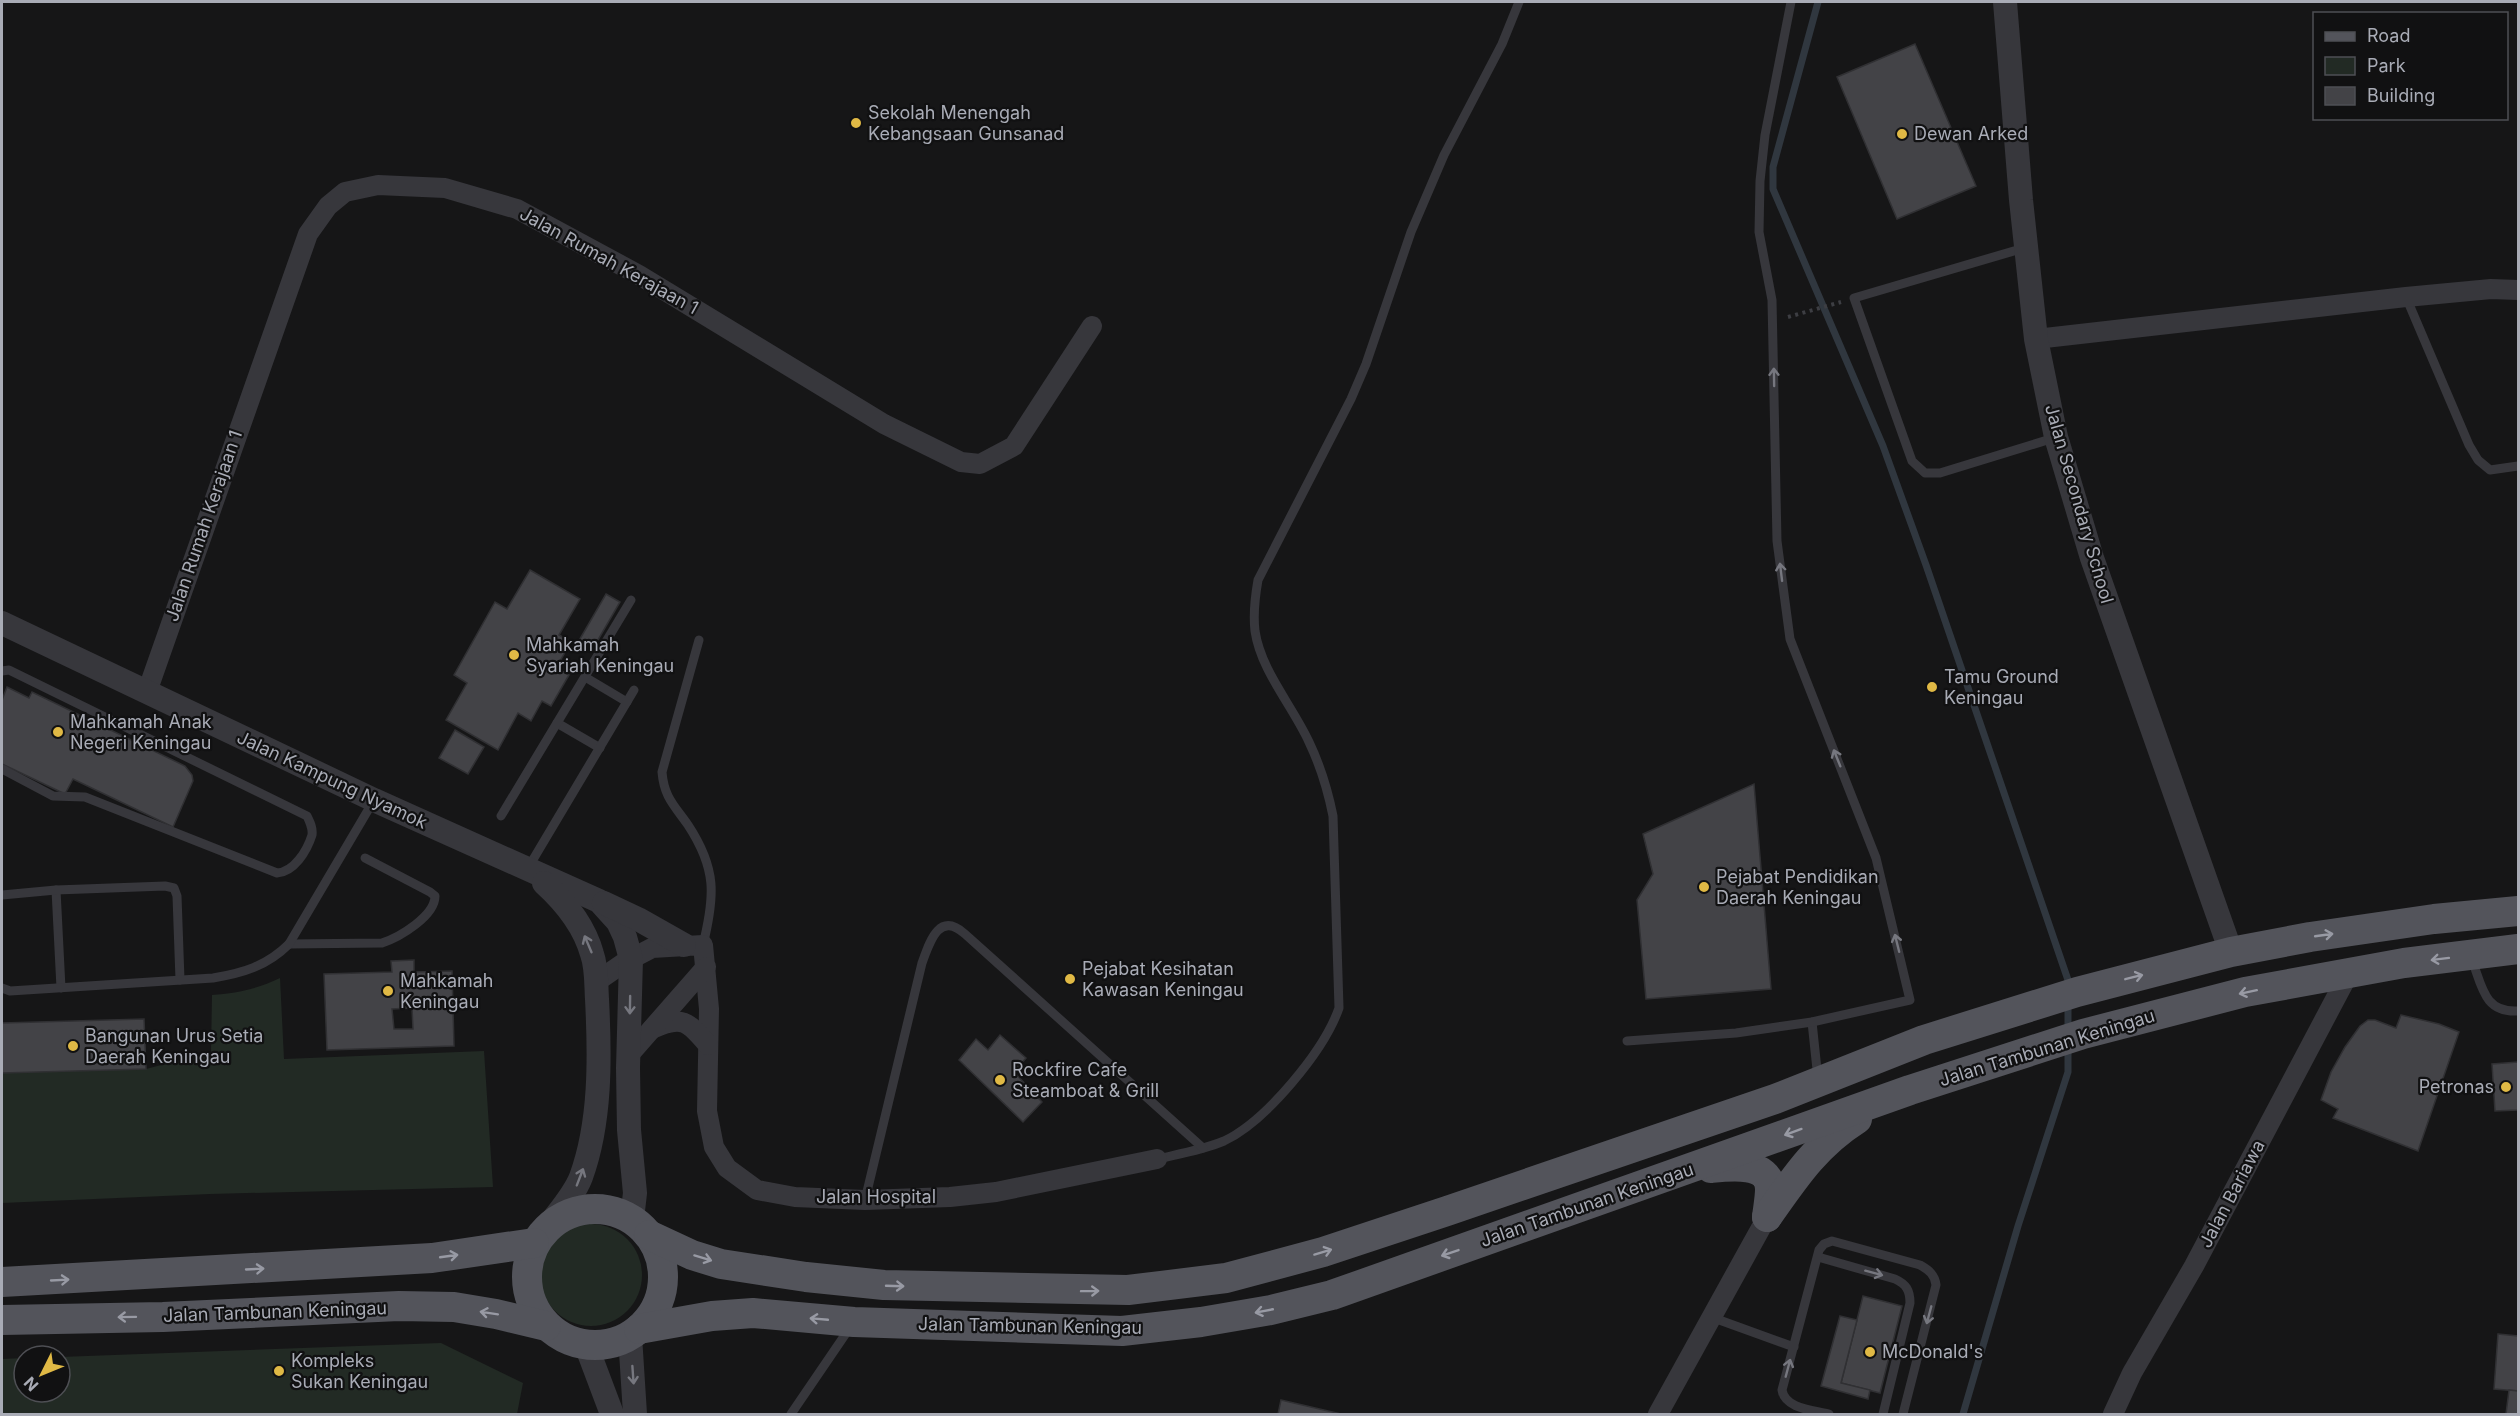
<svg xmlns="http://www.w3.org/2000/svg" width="2520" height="1416" font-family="Inter,sans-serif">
<rect width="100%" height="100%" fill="#161617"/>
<g fill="#222a24">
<path d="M280,978L284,1059L484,1051L493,1187L210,1194L2,1203V1073L146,1069L211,1052L212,995C237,993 257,989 280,978Z"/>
<circle cx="591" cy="1275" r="51"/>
<polygon points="441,1343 523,1383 517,1414 2,1414 2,1359 24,1358 24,1392 60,1392 60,1357"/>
</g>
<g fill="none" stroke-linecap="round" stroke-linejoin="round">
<g stroke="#30373f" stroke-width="7">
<polyline points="1818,2 1773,167 1773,189 1883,446 1926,565 2068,980 2068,987"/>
<polyline points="2068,1004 2068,1032"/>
<polyline points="1963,1414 2018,1226 2068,1072 2068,1046"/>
</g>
</g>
<g fill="#434347" stroke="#303033" stroke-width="1.5" fill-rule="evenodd">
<polygon points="1915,44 1976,186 1897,219 1837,77"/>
<polygon points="530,570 580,599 559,635 571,642 556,668 569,675 551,706 542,701 531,721 518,713 498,750 446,720 467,683 454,675 495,602 507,609"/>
<polygon points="606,594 620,602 591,652 577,644"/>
<polygon points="7,687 29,698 32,692 185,766 192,775 193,781 173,827 73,779 65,794 2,764 2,700"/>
<polygon points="455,730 484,747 468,774 439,758"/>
<polygon points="1754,784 1771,989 1646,999 1637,900 1653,874 1643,834"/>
<path d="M414,960V972L452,971L454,1046L327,1050L324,974L392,972L391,961ZM412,1008L413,1029H394L392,1009Z"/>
<polygon points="2401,1015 2439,1024 2459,1032 2418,1151 2333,1118 2338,1109 2321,1100 2331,1072 2345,1047 2360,1026 2368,1020 2375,1020 2396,1028"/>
<polygon points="144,1019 146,1069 2,1073 2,1023"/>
<polygon points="1000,1035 1026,1058 1014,1072 1042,1102 1023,1122 959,1060 976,1039 988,1050"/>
<polygon points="2518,1062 2518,1110 2495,1111 2492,1064"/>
<polygon points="1863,1296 1902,1306 1880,1393 1841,1383"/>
<polygon points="1840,1316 1857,1320 1841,1383 1870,1390 1868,1399 1821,1386"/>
<polygon points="2498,1334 2518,1336 2518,1391 2494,1389"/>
<polygon points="2509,1390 2518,1391 2518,1414 2506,1414"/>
<polygon points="1281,1400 1341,1414 1278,1414"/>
</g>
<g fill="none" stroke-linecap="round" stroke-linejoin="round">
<polyline stroke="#3d3e43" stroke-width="4" stroke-dasharray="3 4.5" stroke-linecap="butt" points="1788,317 1841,302"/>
<g stroke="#37373c" stroke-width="9">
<polyline points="2024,248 1854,298 1912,461 1925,473 1940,473 2054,438"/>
<polyline points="2406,297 2469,445 2478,460 2490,470 2518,466"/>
<path d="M699,640L662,772C664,797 674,805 688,825C717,869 715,896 703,945"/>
<path d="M2,671L9,670L307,816C310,822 313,828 312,835C307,851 294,872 277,873L85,797L53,796L2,769"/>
<polyline points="585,677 627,702"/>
<polyline points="557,723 600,748"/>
<polyline points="501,816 631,600"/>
<polyline points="528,868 634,690"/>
<polyline points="56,890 61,988"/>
<polyline points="2,895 56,890 165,886 174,888 177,896 180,980"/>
<path d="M289,944L382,943C400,937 435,916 435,896L430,892L365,858"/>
<path d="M2472,960C2482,986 2484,1013 2518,1011"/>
<path d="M2,988L10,991L213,978C243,973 267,966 289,944L374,800"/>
<polyline points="1812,1022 1818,1079"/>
<polyline points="1627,1041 1736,1033 1812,1022 1910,1000 1876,858 1790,639 1777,541 1772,300 1759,232 1760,181 1765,135 1791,2"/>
<path d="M1157,1159C1179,1154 1203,1150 1224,1141C1266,1121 1324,1051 1339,1008L1333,816C1328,791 1320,765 1309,742C1292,705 1261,671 1255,631C1253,614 1255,597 1258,580L1351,399L1366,364L1411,232L1444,155L1502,44L1519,2"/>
<path d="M865,1200L922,963C930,941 939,911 965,934L1203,1148"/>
<path d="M1818,1257L1895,1279C1906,1284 1910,1290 1910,1303L1883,1414"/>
<polyline points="1711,1317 1794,1347"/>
<polyline points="791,1414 851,1326"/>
<path d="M1829,1414C1813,1410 1785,1409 1782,1390L1819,1250L1824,1244L1832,1241L1920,1265C1929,1270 1935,1275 1936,1285L1903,1414"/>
</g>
<g stroke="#37373c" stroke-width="20">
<polyline points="2036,339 2406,297 2491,289 2518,290"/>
<polyline points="147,692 308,234 328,206 345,192 378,185 445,188 517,209 639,275 884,424 961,462 980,464 1014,446 1092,326"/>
<polyline points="596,982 625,962 652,948 703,945 709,1009 707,1111 714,1147 727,1168 757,1190 795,1197 865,1200 950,1197 996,1192 1157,1159"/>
<path d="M652,1029C682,1015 688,1021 708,1045"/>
<polyline points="629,1055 706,967"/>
<polyline points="1658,1414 1767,1217"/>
<polyline points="2113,1414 2132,1373 2194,1266 2349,973"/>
</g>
<g stroke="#37373c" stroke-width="24">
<polyline points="2005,2 2021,200 2036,339 2056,437 2092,558 2231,952"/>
<polyline points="2,623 374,800 599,901 618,922 625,937 631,959 628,1068 629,1130 635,1193 632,1219"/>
<path d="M544,883C566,903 584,925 592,954C597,968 596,984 597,999C600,1057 601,1122 581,1177C574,1195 560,1210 548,1226"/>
<polyline points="604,903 638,919 684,945"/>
<polyline points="630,1336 635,1414"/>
<polyline points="586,1345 612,1414"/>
</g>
<g stroke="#53545b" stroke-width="30">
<path d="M1711,1168C1729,1166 1770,1161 1770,1189C1770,1198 1768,1208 1767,1217"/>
<circle cx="595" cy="1277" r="68"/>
<path d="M1767,1217C1795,1177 1816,1145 1857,1119"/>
<polyline points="649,1235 692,1255 721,1264 806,1277 884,1285 1128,1290 1226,1278 1323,1252 1447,1211 1775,1099 1924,1040 2077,992 2231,952 2310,937 2434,919 2518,911"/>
<polyline points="2,1282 432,1258 534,1243"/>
<polyline points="2,1320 163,1317 399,1306 454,1307 496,1314 546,1326"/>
<polyline points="639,1329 712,1316 753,1313 854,1322 1122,1331 1201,1322 1271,1310 1332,1295 1910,1090 2083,1034 2245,992 2404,963 2518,949"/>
</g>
</g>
<defs><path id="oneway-shaft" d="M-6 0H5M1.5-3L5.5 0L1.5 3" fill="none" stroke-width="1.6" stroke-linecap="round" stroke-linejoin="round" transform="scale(1.5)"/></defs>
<g stroke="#76777f">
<use href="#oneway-shaft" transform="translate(1774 377) rotate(-91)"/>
<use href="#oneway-shaft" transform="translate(1781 572) rotate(-97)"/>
<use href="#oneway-shaft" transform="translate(1837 758) rotate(-112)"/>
<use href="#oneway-shaft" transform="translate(1897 943) rotate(-104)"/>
<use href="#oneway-shaft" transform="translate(588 944) rotate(-113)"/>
<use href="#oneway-shaft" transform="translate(630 1005) rotate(91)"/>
<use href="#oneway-shaft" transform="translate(580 1177) rotate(-69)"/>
<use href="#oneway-shaft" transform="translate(1874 1273) rotate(15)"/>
<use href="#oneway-shaft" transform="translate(1929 1315) rotate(105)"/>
<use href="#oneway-shaft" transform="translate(1788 1368) rotate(-75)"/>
<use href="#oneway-shaft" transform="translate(633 1375) rotate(86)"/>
</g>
<g stroke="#989aa4">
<use href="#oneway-shaft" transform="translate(2324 935) rotate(-8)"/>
<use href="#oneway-shaft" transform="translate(2440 959) rotate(173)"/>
<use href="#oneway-shaft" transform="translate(2134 977) rotate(-14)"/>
<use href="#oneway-shaft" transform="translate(2248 992) rotate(168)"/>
<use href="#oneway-shaft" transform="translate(1793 1132) rotate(160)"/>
<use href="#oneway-shaft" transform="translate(1323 1252) rotate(-17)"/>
<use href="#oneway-shaft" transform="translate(1450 1253) rotate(161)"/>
<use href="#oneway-shaft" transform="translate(449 1256) rotate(-8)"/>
<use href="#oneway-shaft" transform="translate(703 1258) rotate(17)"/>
<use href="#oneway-shaft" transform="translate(255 1269) rotate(-3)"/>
<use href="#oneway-shaft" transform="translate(60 1280) rotate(-3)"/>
<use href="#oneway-shaft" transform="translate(895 1286) rotate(2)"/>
<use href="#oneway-shaft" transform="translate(1090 1291) rotate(-1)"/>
<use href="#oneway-shaft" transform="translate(1264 1311) rotate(169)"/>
<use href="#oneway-shaft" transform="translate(489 1313) rotate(-171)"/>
<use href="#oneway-shaft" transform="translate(127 1317) rotate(179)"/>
<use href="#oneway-shaft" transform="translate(819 1319) rotate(-175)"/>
</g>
<g fill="#e0b945" stroke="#111112" stroke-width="2">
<circle cx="856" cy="123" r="6"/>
<circle cx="1902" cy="134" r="6"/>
<circle cx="514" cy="655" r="6"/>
<circle cx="1932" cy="687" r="6"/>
<circle cx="58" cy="732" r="6"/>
<circle cx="1704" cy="887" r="6"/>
<circle cx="1070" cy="979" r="6"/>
<circle cx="388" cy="991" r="6"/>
<circle cx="73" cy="1046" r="6"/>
<circle cx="1000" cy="1080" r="6"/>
<circle cx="2506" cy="1087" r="6"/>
<circle cx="1870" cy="1352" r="6"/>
<circle cx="279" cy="1371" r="6"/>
</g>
<g text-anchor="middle" stroke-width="4.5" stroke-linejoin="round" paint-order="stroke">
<g font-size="18" fill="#a9acb6" stroke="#111112" text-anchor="start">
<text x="868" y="119">Sekolah Menengah<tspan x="868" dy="21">Kebangsaan Gunsanad</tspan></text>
<text x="1914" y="140">Dewan Arked</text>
<text x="526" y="651">Mahkamah<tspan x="526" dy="21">Syariah Keningau</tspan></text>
<text x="1944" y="683">Tamu Ground<tspan x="1944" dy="21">Keningau</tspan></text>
<text x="70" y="728">Mahkamah Anak<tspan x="70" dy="21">Negeri Keningau</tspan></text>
<text x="1716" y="883">Pejabat Pendidikan<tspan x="1716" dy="21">Daerah Keningau</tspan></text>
<text x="1082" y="975">Pejabat Kesihatan<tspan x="1082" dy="21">Kawasan Keningau</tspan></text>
<text x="400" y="987">Mahkamah<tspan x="400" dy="21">Keningau</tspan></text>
<text x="85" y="1042">Bangunan Urus Setia<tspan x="85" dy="21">Daerah Keningau</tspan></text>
<text x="1012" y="1076">Rockfire Cafe<tspan x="1012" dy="21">Steamboat &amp; Grill</tspan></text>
<text x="2494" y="1093" text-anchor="end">Petronas</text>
<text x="1882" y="1358">McDonald's</text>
<text x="291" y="1367">Kompleks<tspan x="291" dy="21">Sukan Keningau</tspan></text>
</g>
<g font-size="18" fill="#a9acb6" stroke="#111112">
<text transform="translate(609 261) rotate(29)" y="6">Jalan Rumah Kerajaan 1</text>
<text transform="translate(2079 504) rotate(74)" y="6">Jalan Secondary School</text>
<text transform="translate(204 526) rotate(-71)" y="6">Jalan Rumah Kerajaan 1</text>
<text transform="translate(332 780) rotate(25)" y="6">Jalan Kampung Nyamok</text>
<text transform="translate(2047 1048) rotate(-17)" y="6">Jalan Tambunan Keningau</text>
<text transform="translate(2232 1194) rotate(-62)" y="6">Jalan Bariawa</text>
<text x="876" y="1203">Jalan Hospital</text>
<text transform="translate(1587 1205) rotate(-19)" y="6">Jalan Tambunan Keningau</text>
<text transform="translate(275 1312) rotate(-2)" y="6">Jalan Tambunan Keningau</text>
<text transform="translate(1030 1326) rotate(1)" y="6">Jalan Tambunan Keningau</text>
</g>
</g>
<rect width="2520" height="1416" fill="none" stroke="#a9acb6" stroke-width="6"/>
<rect x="2313" y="12" width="195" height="108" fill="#111112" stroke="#4e4f54" stroke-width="1.5"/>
<rect x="2325" y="32" width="30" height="9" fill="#53545b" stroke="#4e4f54" stroke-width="1.5"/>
<text x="2367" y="42" font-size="18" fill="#a9acb6">Road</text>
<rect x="2325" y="57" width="30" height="18" fill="#222a24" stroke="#4e4f54" stroke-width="1.5"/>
<text x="2367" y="72" font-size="18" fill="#a9acb6">Park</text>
<rect x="2325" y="87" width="30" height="18" fill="#434347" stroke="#4e4f54" stroke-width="1.5"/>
<text x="2367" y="102" font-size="18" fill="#a9acb6">Building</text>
<g transform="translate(42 1374) rotate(227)"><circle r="28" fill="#111112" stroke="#4e4f54" stroke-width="1.5"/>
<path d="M0-4.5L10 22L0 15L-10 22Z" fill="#e0b945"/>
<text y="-9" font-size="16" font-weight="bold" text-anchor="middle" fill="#a9acb6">N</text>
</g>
</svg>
